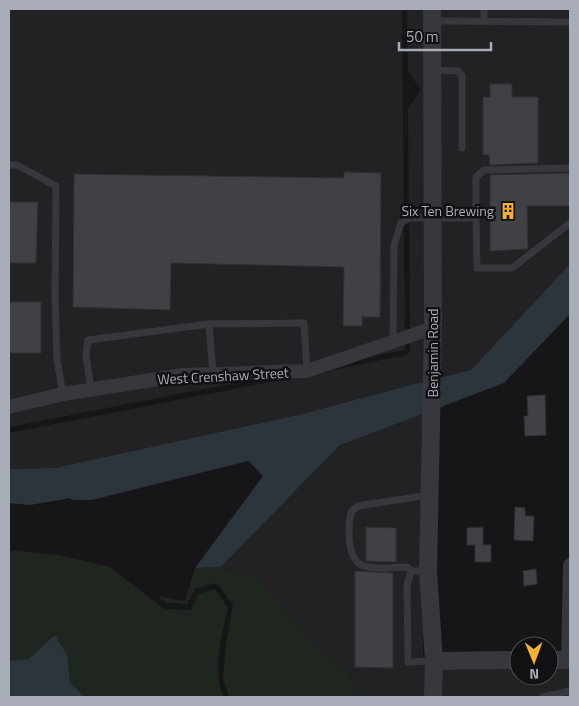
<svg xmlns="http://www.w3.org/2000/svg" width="579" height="706" font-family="'Titillium Web',sans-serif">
<rect width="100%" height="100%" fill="#161618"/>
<g fill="#222225">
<polygon points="9,9 402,9 405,350 9,427"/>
<polygon points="407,9 425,9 427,323 410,329 408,108 421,90 408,71"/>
<polygon points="438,9 570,9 570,264 471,370 439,378"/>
<polygon points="427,338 426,381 302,414 55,468 9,469 9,433 286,379 309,378 333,370 406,355 410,352 410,343"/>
<polygon points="425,413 423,664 427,664 427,697 362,697 346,671 316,647 258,577 217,567 221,567 340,445"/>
<polygon points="549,667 570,667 570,697 440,697 440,668 519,668 519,676 549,676"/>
</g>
<g fill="#1e261f">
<path d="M9,550L59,555L110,567L164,609L191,610L198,594L215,589L228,608C221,640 213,665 223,697H9Z"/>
<polygon points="217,567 258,577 316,647 346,671 362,697 229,697 223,678 226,644 233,605 219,586 215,583 195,589 187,604 166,603 157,596 185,601 195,568"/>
</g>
<g fill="#2c353c">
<polygon points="570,264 570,314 504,383 438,408 439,378 471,370"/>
<polygon points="426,381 425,413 340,445 221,567 195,568 263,476 244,456 82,496 30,505 9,503 9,469 55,468 302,414"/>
<polygon points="55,635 67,655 70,682 84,697 9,697 9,661 29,659"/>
</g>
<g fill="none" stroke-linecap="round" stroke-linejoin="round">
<polyline stroke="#2c353c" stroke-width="12" points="74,494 91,494 259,452"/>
</g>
<g fill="#404145" stroke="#303034">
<polygon points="490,84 512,84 512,97 538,97 538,163 490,165 489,155 483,155 483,97 490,97"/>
<polygon points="344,172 381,173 380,317 362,317 362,326 343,326 344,267 171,263 170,310 73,307 74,174 344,178"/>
<polygon points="570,173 570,206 527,206 528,249 490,251 490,175"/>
<polygon points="9,202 38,202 36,263 9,263"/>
<rect x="9" y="302" width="32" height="51"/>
<polygon points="545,395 546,435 525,436 524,416 528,416 527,396"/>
<polygon points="515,507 525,508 525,516 534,516 533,541 514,540"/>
<polygon points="366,527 396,528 396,562 366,561"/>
<polygon points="483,527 483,545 491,545 491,562 475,562 475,545 467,545 467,528"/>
<polygon points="536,569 537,584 524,586 523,571"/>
<polygon points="355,571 393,573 393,668 355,667"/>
</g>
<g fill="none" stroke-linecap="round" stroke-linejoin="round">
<g stroke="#37383d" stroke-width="7">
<polyline points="432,21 570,22"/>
<polyline points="484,21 484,9"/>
<polyline points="432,70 458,71 462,76 462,148"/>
<polyline points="9,165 17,165 56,186 55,298 57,360 63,394"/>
<polyline points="476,218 476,177 484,170 570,168"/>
<polyline points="209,324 304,323 307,371"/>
<polyline points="393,342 394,245 401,223 409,218 476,218 477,268 512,268 570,223"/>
<polyline points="91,389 86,355 88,340 209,324 213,374"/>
<path d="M411,571L407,567C394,567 375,570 364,566C346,561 348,526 351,512L358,506L429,495"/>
<polyline points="428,571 411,571 407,586 408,662 434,661"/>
<polyline points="543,697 570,691"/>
</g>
<g stroke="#37383d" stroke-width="14">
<polyline points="9,407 63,394 183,375 307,371 433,328"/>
<polyline points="568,660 570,565"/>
</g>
<g stroke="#37383d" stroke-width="18">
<polyline points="432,9 433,328 428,571 434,661 433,697"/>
<polyline points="549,660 570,660"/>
<polyline points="434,661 519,660"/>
</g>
</g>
<defs>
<g id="building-bare" transform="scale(1.35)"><path d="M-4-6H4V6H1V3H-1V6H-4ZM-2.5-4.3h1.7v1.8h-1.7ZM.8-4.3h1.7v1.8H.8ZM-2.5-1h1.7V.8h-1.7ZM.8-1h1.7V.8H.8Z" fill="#f2b134" stroke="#111113" stroke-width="2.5" paint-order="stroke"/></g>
</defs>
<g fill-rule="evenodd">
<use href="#building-bare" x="508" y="211"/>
</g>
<g text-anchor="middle" stroke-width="5" stroke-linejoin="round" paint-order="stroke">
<g font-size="14" fill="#a8adb8" stroke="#111113" text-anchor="end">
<text x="494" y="216">Six Ten Brewing</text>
</g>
<g font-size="14" fill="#a8adb8" stroke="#111113">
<text transform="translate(433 353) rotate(-90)" y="5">Benjamin Road</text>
<text transform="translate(223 376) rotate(-3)" y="5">West Crenshaw Street</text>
</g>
</g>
<rect width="579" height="706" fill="none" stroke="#a8adb8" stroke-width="20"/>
<g transform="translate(534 661) rotate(179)"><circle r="24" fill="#111113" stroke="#4d4f55"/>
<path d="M0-4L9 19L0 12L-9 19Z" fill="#f2b134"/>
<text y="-8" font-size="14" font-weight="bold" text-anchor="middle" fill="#a8adb8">N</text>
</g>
<path d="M399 42v8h92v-8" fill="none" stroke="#a8adb8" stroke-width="2.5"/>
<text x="406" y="42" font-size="15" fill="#a8adb8" stroke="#111113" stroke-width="4" paint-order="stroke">50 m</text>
</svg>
